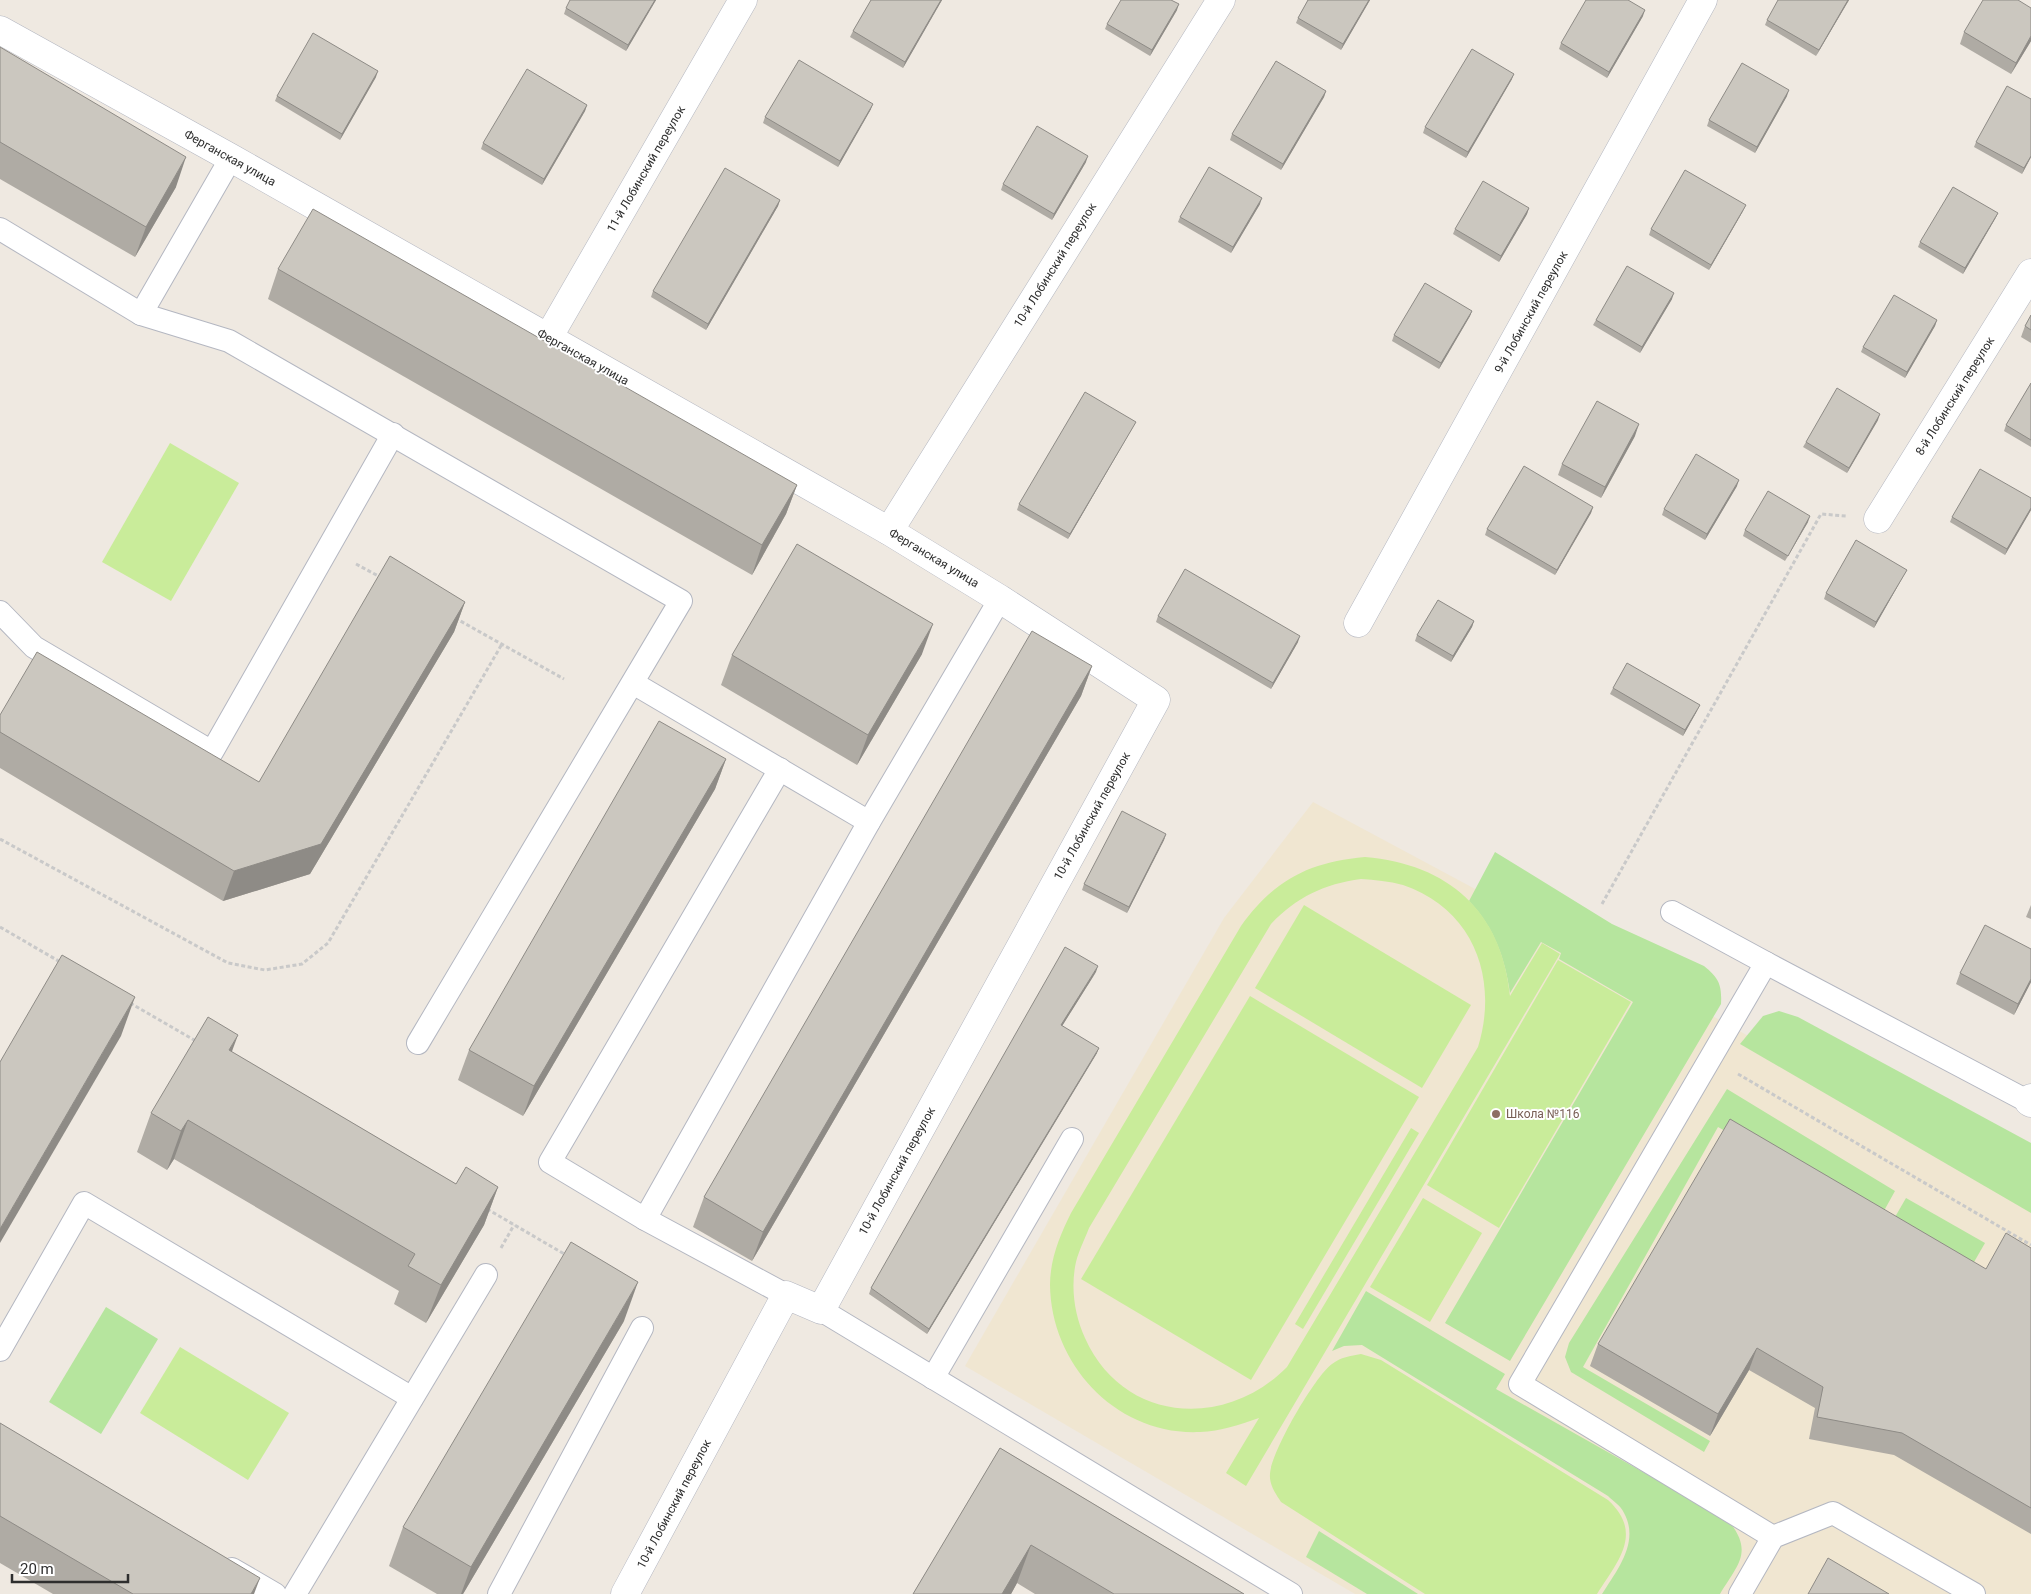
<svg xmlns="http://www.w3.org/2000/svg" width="2031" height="1594" font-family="Roboto,sans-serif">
<rect width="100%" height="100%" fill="#efe9e1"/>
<polygon fill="#f0e6d1" points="1313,802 1731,1026 2031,1201 2031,1594 1355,1594 965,1366 1224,918"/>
<g fill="#b6e59e">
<path d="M1495,852L1612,924L1704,966C1719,978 1722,985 1721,1004L1510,1361L1445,1323L1633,1002L1559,959L1561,953L1541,942L1510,993C1505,958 1494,927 1469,901Z"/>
<polygon points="1779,1011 1798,1017 2031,1143 2031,1213 1740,1044 1763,1016"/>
<polygon points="1727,1089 1895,1191 1880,1218 1718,1127 1583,1367 1710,1441 1704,1452 1571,1372 1565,1357 1569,1343"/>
<polygon points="1906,1198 1985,1243 1970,1269 1891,1224"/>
<path d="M1366,1291L1505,1374L1496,1389L1728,1520C1754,1552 1738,1564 1720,1594H1602C1617,1570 1640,1542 1624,1513C1621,1506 1613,1501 1608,1496L1362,1345L1344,1346L1332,1351Z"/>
<polygon points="106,1307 158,1339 101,1434 49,1402"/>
<polygon points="1319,1531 1418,1594 1367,1594 1306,1557"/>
</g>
<g fill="#c9ec9a" fill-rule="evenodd">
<polygon points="170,443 239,483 171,601 102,562"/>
<path d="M1365,857C1448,864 1502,911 1510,996L1542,943L1560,954L1246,1486L1226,1473L1259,1418C1239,1425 1221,1431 1200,1432C1117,1436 1051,1365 1050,1285C1050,1259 1060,1235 1071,1213L1241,926C1274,880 1309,862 1365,857ZM1361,879C1375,880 1389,881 1403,885C1474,909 1499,979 1478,1047L1287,1367C1225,1430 1123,1423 1085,1338C1075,1316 1071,1291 1075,1267C1077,1254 1084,1241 1089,1228L1271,924C1297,897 1324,884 1361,879Z"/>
<polygon points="1304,905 1471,1005 1422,1088 1255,988"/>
<polygon points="1558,960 1631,1002 1499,1228 1427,1185"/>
<polygon points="1250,996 1419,1097 1251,1380 1081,1279"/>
<polygon points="1411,1128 1419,1133 1303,1329 1295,1324"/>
<polygon points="1423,1198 1482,1233 1430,1322 1370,1287"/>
<polygon points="180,1347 289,1413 248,1480 140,1413"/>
<path d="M1361,1354L1381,1360L1608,1500C1644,1533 1618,1561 1597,1594H1425L1281,1502C1276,1494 1269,1485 1270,1474C1271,1452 1315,1376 1332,1364C1341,1357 1350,1356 1361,1354Z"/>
</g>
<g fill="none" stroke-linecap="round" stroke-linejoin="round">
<g stroke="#b4b7c1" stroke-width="24">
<g id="service">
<polyline points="0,229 141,314 231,158"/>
<polyline points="141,314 229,341 681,601 418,1043"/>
<polyline points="0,612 34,647 212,752 393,434"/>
<polyline points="633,683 869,822"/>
<polyline points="780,769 550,1162 645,1219 786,1295"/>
<polyline points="1672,912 1766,963"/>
<polyline points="645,1219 869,822 1000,599"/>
<polyline points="821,1310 1291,1594"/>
<polyline points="0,1350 84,1203 412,1398"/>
<polyline points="933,1378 1072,1139"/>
<polyline points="1773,1537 1520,1384 1766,963 2029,1102"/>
<polyline points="232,1569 275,1594"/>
<polyline points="295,1594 486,1275"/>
<polyline points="499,1594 642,1328"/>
<polyline points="1740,1594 1773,1537 1833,1513 1974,1594"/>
</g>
</g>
<g stroke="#b4b7c1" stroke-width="29">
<g id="minor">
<polyline points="0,30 231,158 889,531 1000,599 1156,700 821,1310 786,1295 625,1594"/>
<polyline points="548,338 743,0"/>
<polyline points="1878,519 2031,273"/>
<polyline points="889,531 1221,0"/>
<polyline points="1358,623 1703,0"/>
<polyline points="2031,1098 2029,1102 2031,1103"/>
</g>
</g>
<g stroke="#c9c9c9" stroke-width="3" stroke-dasharray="4 2.5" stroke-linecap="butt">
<polyline points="356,564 382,578"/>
<polyline points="455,618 564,679"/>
<polyline points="0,839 228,963 265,970 302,964 328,943 502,644"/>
<polyline points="1602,904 1821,514 1846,516"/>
<polyline points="0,927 62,963"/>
<polyline points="130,1003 196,1041"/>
<polyline points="1738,1074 2031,1245"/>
<polyline points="487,1209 566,1255"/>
<polyline points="501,1248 514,1225"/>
</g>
<use href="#service" stroke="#fff" stroke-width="22"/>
<use href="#minor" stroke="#fff" stroke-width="28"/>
</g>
<g fill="#afaba4">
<polygon points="656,0 626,51 564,14 566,8"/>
<polygon points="871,0 942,0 903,68 850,37 853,31"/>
<polygon points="1308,0 1370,0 1341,50 1296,23 1298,18"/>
<polygon points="1849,0 1816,56 1765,25 1767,20"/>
<polygon points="1177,10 1150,56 1105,29 1107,24"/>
<polygon points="1643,16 1607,78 1559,49 1561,43"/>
<polygon points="1964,32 2031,41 2011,74 1960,44"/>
<polygon points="0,47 176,187 135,257 0,179"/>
<polygon points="376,77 340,140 275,101 277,96"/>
<polygon points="1512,79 1466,158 1423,133 1425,127"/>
<polygon points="1326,91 1324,97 1281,170 1230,140 1232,134"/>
<polygon points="1787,96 1755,153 1707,126 1709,120"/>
<polygon points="587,105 585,111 542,185 481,149 483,143"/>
<polygon points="871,109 838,167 763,123 765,117"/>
<polygon points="1976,142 2031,157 2022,174 1974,147"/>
<polygon points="1086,162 1052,220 1001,190 1003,184"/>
<polygon points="780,200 778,206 706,330 651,297 653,291"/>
<polygon points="1260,204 1231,253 1178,222 1180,217"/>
<polygon points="1529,208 1527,214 1499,262 1453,234 1455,229"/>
<polygon points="1743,211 1709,270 1649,235 1651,229"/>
<polygon points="1998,213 1995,219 1963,274 1918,247 1920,242"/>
<polygon points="278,269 797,485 786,514 752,575 268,299"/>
<polygon points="1672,299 1640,353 1593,325 1596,320"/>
<polygon points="1472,311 1470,316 1439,369 1392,341 1394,335"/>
<polygon points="2031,315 2031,343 2021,337 2025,326"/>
<polygon points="1937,320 1935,326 1905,378 1861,352 1863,347"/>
<polygon points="2031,383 2031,447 2004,431 2006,425"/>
<polygon points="1878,420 1847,473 1803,447 1806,442"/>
<polygon points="1133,427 1068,539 1017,510 1019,504"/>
<polygon points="1635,436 1601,498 1558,475 1562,464"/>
<polygon points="1737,486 1705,540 1662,515 1664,509"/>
<polygon points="2031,498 2031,510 2005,555 1950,522 1952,517"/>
<polygon points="1593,507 1591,513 1555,575 1485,535 1487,529"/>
<polygon points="1808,522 1785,561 1743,536 1745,530"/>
<polygon points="1907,570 1904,575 1874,628 1824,599 1826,593"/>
<polygon points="465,602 454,632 310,874 223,901 0,768 0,715 259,782"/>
<polygon points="1158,616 1298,642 1271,689 1156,622"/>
<polygon points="1474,621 1472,627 1451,662 1415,641 1417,635"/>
<polygon points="922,654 857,765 721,685 732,655"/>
<polygon points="1092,666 1081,696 752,1261 693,1227 704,1197"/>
<polygon points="1613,688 1697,711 1683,736 1610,694"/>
<polygon points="726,759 715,789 523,1116 458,1080 469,1050"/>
<polygon points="1166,834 1164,840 1127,913 1082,890 1084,884"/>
<polygon points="2031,905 2031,919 2026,917"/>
<polygon points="1096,972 1062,1026 1097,1053 927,1334 869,1294 871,1288"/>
<polygon points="1960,973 2031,982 2014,1015 1956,984"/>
<polygon points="232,1052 456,1184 498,1187 484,1225 426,1323 394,1304 399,1291 174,1159 167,1170 137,1152 151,1113"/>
<polygon points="2031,1248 2031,1534 1894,1455 1809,1439 1815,1408 1749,1370 1710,1436 1590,1366 1598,1344 1986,1269"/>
<polygon points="624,1321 463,1594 437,1594 389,1566 403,1527"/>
<polygon points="0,1423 254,1594 53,1594 0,1563"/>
<polygon points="1000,1448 1244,1594 1035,1594 1017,1583 1011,1594 913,1594"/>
</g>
<g fill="#8e8b86">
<polygon points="655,0 656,0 626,51 628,45"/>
<polygon points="941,0 942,0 903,68 905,62"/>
<polygon points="1369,0 1370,0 1341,50 1343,44"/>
<polygon points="1848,0 1849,0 1816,56 1819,50"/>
<polygon points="1179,4 1177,10 1150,56 1152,50"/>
<polygon points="1645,10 1643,16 1607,78 1609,72"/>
<polygon points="2031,36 2031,41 2011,74 2016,63"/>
<polygon points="378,71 376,77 340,140 342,134"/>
<polygon points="1514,74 1512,79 1466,158 1468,152"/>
<polygon points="1789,90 1787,96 1755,153 1757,147"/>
<polygon points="1326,91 1324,97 1281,170 1283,164"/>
<polygon points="873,104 871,109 838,167 840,161"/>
<polygon points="587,105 585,111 542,185 544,179"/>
<polygon points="1088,156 1086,162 1052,220 1054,214"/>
<polygon points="2031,156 2031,157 2022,174 2024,168"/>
<polygon points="186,157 176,187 135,257 146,227"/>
<polygon points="1262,198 1260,204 1231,253 1233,247"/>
<polygon points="780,200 778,206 706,330 708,324"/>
<polygon points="1746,205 1743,211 1709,270 1711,265"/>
<polygon points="1529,208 1527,214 1499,262 1501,256"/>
<polygon points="1998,213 1995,219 1963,274 1965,268"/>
<polygon points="1674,293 1672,299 1640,353 1642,347"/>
<polygon points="1472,311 1470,316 1439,369 1441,363"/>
<polygon points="1937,320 1935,326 1905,378 1907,372"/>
<polygon points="1880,414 1878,420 1847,473 1849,468"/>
<polygon points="1136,422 1133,427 1068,539 1070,534"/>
<polygon points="1639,424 1635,436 1601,498 1605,487"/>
<polygon points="1739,480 1737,486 1705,540 1707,534"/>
<polygon points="797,485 786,514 752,575 762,545"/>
<polygon points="1593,507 1591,513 1555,575 1557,570"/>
<polygon points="2031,508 2031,510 2005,555 2007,549"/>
<polygon points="1810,516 1808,522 1785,561 1788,556"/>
<polygon points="1907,570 1904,575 1874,628 1876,622"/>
<polygon points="465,602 454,632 310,874 223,901 234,871"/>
<polygon points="1474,621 1472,627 1451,662 1453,656"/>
<polygon points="933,624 922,654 857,765 868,735"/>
<polygon points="1300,636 1298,642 1271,689 1273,683"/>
<polygon points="1092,666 1081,696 752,1261 763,1232"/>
<polygon points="1700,705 1697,711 1683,736 1685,730"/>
<polygon points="726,759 715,789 523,1116 534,1086"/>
<polygon points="1166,834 1164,840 1127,913 1129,907"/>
<polygon points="1098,966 1096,972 1059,1031 1061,1025"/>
<polygon points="2031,979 2031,982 2014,1015 2018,1004"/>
<polygon points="135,997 121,1036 0,1243 0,1229"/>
<polygon points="238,1035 224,1073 229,1050"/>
<polygon points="1099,1048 1097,1053 927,1334 929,1329"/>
<polygon points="188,1120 174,1159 167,1170 181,1131"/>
<polygon points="498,1187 484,1225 426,1323 441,1285"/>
<polygon points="638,1282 624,1321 463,1594 461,1594 471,1567"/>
<polygon points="1757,1348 1749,1370 1710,1436 1718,1414"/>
<polygon points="1031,1545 1017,1583 1011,1594 1002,1594"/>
<polygon points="260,1578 254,1594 251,1594"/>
</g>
<g fill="#cbc7bf" stroke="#8e8b86">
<polygon points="570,0 655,0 628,45 566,8"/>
<polygon points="871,0 941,0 905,62 853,31"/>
<polygon points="1121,0 1171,0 1179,4 1152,50 1107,24"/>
<polygon points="1308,0 1369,0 1343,44 1298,18"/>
<polygon points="1586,0 1628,0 1645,10 1609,72 1561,43"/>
<polygon points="1778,0 1848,0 1819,50 1767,20"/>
<polygon points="1983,0 2018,0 2031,8 2031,36 2016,63 1964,32"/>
<polygon points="313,33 378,71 342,134 277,96"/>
<polygon points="0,47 186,157 146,227 0,142"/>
<polygon points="1472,49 1514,74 1468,152 1425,127"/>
<polygon points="799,60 873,104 840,161 765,117"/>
<polygon points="1276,61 1326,91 1283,164 1232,134"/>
<polygon points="1742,63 1789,90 1757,147 1709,120"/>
<polygon points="527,69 587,105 544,179 483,143"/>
<polygon points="2007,86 2031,99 2031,156 2024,168 1976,142"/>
<polygon points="1037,126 1088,156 1054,214 1003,184"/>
<polygon points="1209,167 1262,198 1233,247 1180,217"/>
<polygon points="725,168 780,200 708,324 653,291"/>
<polygon points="1685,170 1746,205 1711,265 1651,229"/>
<polygon points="1483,181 1529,208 1501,256 1455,229"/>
<polygon points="1953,187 1998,213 1965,268 1920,242"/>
<polygon points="313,209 797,485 762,545 278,269"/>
<polygon points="1627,266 1674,293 1642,347 1596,320"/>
<polygon points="1425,283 1472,311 1441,363 1394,335"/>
<polygon points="1894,295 1937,320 1907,372 1863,347"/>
<polygon points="2031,315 2031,330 2025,326"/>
<polygon points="2031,383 2031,440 2006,425"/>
<polygon points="1837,388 1880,414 1849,468 1806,442"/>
<polygon points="1085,392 1136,422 1070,534 1019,504"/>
<polygon points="1597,401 1639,424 1605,487 1562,464"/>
<polygon points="1696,454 1739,480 1707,534 1664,509"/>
<polygon points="1524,466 1593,507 1557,570 1487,529"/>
<polygon points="1980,469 2031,498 2031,508 2007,549 1952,517"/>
<polygon points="1768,491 1810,516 1788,556 1745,530"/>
<polygon points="1856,540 1907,570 1876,622 1826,593"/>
<polygon points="797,544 933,624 868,735 732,655"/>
<polygon points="390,556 465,602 321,844 234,871 0,732 0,715 37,652 259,782"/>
<polygon points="1185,569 1300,636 1273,683 1158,616"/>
<polygon points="1438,600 1474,621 1453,656 1417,635"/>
<polygon points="1032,631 1092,666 763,1232 704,1197"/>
<polygon points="1627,663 1700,705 1685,730 1613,688"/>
<polygon points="659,721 726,759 534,1086 469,1050"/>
<polygon points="1122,811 1166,834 1129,907 1084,884"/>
<polygon points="1985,925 2031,949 2031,979 2018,1004 1960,973"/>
<polygon points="1065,947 1098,966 1061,1025 1099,1048 929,1329 871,1288"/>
<polygon points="62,955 135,997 0,1229 0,1062"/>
<polygon points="208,1017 238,1035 229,1050 456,1184 466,1167 498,1187 441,1285 408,1266 415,1254 188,1120 181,1131 151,1113"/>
<polygon points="1730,1119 1986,1269 2006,1233 2031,1248 2031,1508 1902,1433 1817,1417 1823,1387 1757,1348 1718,1414 1598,1344"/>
<polygon points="571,1242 638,1282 471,1567 403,1527"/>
<polygon points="0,1423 260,1578 251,1594 133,1594 0,1516"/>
<polygon points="1000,1448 1244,1594 1114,1594 1031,1545 1002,1594 913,1594"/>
<polygon points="1828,1558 1889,1594 1808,1594"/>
</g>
<circle fill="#8d6e63" stroke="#fff" stroke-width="2" cx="1496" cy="1114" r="5"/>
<g text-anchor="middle" stroke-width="4" stroke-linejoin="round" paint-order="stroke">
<g font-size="12" fill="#2e2e2e" stroke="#fff">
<text transform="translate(230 158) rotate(29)" y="4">Ферганская улица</text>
<text transform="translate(646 169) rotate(-60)" y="4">11-й Лобинский переулок</text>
<text transform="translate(1055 265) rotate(-58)" y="4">10-й Лобинский переулок</text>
<text transform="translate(1531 312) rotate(-61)" y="4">9-й Лобинский переулок</text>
<text transform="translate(583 357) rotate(29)" y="4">Ферганская улица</text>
<text transform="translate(1955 396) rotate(-58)" y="4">8-й Лобинский переулок</text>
<text transform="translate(934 558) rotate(31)" y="4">Ферганская улица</text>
<text transform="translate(1092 816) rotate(-61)" y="4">10-й Лобинский переулок</text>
<text transform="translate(897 1171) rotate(-61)" y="4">10-й Лобинский переулок</text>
<text transform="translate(674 1504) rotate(-62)" y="4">10-й Лобинский переулок</text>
</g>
<g font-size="12" fill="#785e54" stroke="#fff" text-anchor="start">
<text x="1506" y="1118">Школа №116</text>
</g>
</g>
<path d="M12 1574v8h116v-8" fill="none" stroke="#2e2e2e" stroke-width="2.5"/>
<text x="20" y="1574" font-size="15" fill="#2e2e2e" stroke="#ffffff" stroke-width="4" paint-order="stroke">20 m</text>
</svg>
